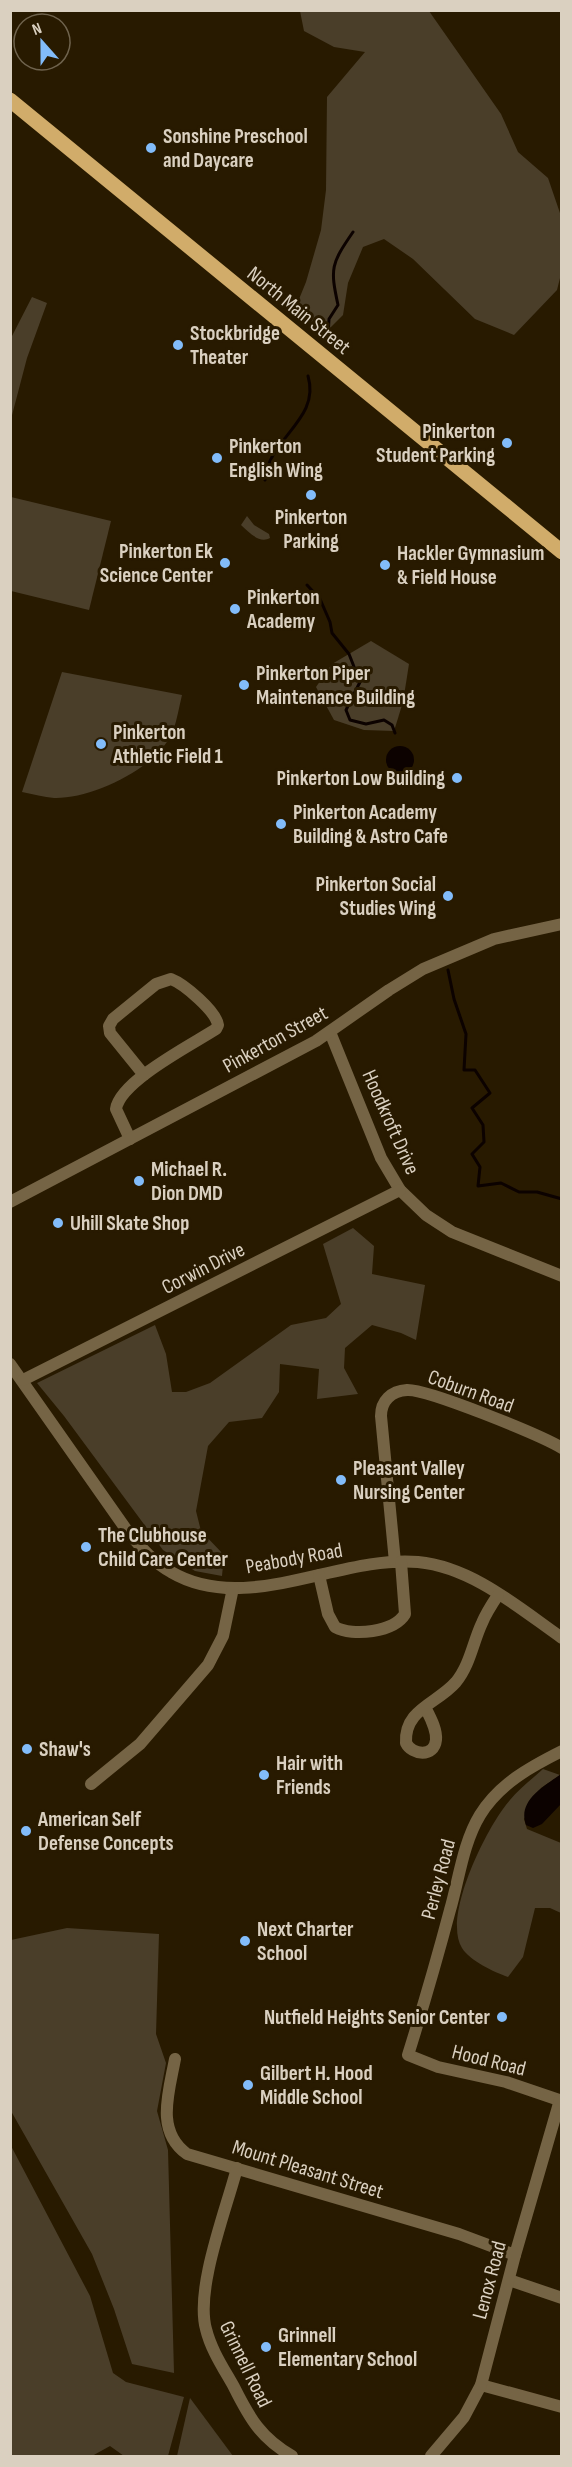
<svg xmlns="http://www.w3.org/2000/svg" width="572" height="2467" font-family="'Sofia Sans Condensed',sans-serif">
<rect width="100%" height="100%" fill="#281a00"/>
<g fill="#4a3e29">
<polygon points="300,11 429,11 501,114 518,152 548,178 561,216 561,274 557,290 514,335 475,319 413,259 384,239 363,247 348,283 343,315 320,338 295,309 306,282 321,230 326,190 327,97 365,52 334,47 304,31"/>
<polygon points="32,297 47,303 27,358 11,419 11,338"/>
<polygon points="11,497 111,521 89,610 11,591"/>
<path d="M247,516L254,525L269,534L270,538C259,544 249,532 241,525Z"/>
<polygon points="371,641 409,664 403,702 394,731 364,730 334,720 316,687 332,664"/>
<path d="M62,672L182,695C179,707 177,720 173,731C158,768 92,799 54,798C44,797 33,794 22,792Z"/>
<polygon points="353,1228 374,1246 372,1274 425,1285 416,1340 401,1333 372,1325 345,1348 344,1368 358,1394 317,1399 319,1369 280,1364 279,1392 262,1418 229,1422 208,1446 196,1511 201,1531 224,1555 222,1576 195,1571 163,1550 64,1416 37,1383 155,1325 166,1354 172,1392 186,1392 210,1383 291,1325 326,1318 341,1304 323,1244"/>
<path d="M543,1769L560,1775L541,1788L524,1819L527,1829L561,1843V1913L550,1908H535L523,1957L508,1977C494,1972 470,1961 462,1948C442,1917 487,1826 510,1800C519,1789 532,1779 543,1769Z"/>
<polygon points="67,1928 159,1934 156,2034 166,2063 157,2111 168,2150 174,2373 132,2364 114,2309 92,2254 11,2111 11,1940"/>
<polygon points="10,2144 90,2296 113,2373 126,2382 184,2397 168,2456 124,2456 110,2446 92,2456 11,2456"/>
<polygon points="190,2398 233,2456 177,2456"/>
</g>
<g fill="#0c0200">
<circle cx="400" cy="760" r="14"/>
<path d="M561,1774V1804L542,1824L533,1828L526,1825C517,1800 545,1786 561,1774Z"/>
</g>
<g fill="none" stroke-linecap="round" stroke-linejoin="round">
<g stroke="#0c0200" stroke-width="3">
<path d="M328,336L329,319L338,305C330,268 331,264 353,232"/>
<path d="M265,480C267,474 268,467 270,461C283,432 319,413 308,376"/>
<polyline points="307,585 320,599 330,622 332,633 349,654 360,682 346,710 350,720 366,724 384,720 392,725 395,733"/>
<polyline points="448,970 454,999 466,1034 464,1070 475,1070 490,1093 472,1108 483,1125 484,1142 472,1154 480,1167 478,1186 501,1183 519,1192 537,1192 562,1199"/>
</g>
<g stroke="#756445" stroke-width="12">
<polyline points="330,1032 381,1158 400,1190 426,1215 452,1232 562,1276"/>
<path d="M130,1139L116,1109C120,1081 193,1044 216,1029L218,1025C216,1011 184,984 171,979L156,984L113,1019L109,1026L110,1033L144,1075"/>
<polyline points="10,1202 316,1041 389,990 423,969 494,939 562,924"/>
<path d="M10,1364L128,1532C140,1546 154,1563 171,1572C246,1616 339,1555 418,1562C472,1567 519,1608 562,1638"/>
<polyline points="23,1380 400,1190"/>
<path d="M395,1562L381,1416C381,1401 391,1391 407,1390C428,1389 540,1435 562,1448"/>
<path d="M319,1575L328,1614L335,1627C353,1637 394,1632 405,1614L401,1562"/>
<path d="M425,1707C430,1717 437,1729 436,1740C434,1758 412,1755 406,1743C404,1709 437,1704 456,1682C470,1665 473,1642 482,1623C486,1613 492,1604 498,1595"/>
<path d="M562,1751C530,1767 499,1784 480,1815C463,1843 459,1879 450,1910C437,1959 423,2007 408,2055L438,2067L506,2082L562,2101"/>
<polyline points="91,1784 140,1744 208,1665 223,1636 233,1588"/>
<path d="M175,2059C169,2092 155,2131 187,2154L459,2234L515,2255"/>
<path d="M237,2168C226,2210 195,2289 206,2329C211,2350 224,2369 234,2387C250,2419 261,2438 292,2456"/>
<polyline points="509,2280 562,2298"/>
<polyline points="481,2385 562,2407"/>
<polyline points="431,2456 464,2417 481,2385 515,2255 560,2100"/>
</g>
<polyline stroke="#d1ac6a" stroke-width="15" points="10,100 562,552"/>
</g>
<g fill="#82bcfa" stroke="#281a00" stroke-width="2">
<circle cx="151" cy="148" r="6"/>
<circle cx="178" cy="345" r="6"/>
<circle cx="507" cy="443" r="6"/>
<circle cx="217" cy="458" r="6"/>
<circle cx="311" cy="495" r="6"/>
<circle cx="225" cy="563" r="6"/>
<circle cx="385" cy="565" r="6"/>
<circle cx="235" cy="609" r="6"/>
<circle cx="244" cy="685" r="6"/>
<circle cx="101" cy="744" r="6"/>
<circle cx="457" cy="778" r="6"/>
<circle cx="281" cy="824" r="6"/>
<circle cx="448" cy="896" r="6"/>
<circle cx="139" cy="1181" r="6"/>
<circle cx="58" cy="1223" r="6"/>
<circle cx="341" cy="1480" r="6"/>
<circle cx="86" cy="1547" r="6"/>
<circle cx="27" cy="1749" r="6"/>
<circle cx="264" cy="1775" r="6"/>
<circle cx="26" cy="1831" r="6"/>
<circle cx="245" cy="1941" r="6"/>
<circle cx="502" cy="2017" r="6"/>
<circle cx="248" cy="2085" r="6"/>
<circle cx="266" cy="2347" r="6"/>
</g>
<g text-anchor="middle" stroke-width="6" stroke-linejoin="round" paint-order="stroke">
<g font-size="21" font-weight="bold" fill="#dad0c0" stroke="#281a00" text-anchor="start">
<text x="163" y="143">Sonshine Preschool<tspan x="163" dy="24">and Daycare</tspan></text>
<text x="190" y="340">Stockbridge<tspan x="190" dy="24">Theater</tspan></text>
<text x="495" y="438" text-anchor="end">Pinkerton<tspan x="495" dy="24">Student Parking</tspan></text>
<text x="229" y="453">Pinkerton<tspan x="229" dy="24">English Wing</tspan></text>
<text x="311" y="524" text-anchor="middle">Pinkerton<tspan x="311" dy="24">Parking</tspan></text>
<text x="213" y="558" text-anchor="end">Pinkerton Ek<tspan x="213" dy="24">Science Center</tspan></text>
<text x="397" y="560">Hackler Gymnasium<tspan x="397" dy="24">&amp; Field House</tspan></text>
<text x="247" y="604">Pinkerton<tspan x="247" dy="24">Academy</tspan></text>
<text x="256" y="680">Pinkerton Piper<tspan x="256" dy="24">Maintenance Building</tspan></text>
<text x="113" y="739">Pinkerton<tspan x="113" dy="24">Athletic Field 1</tspan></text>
<text x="445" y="785" text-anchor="end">Pinkerton Low Building</text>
<text x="293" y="819">Pinkerton Academy<tspan x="293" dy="24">Building &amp; Astro Cafe</tspan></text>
<text x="436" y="891" text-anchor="end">Pinkerton Social<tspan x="436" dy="24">Studies Wing</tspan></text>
<text x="151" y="1176">Michael R.<tspan x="151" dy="24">Dion DMD</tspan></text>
<text x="70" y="1230">Uhill Skate Shop</text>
<text x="353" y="1475">Pleasant Valley<tspan x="353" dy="24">Nursing Center</tspan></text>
<text x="98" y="1542">The Clubhouse<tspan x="98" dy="24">Child Care Center</tspan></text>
<text x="39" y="1756">Shaw's</text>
<text x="276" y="1770">Hair with<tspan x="276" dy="24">Friends</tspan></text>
<text x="38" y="1826">American Self<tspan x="38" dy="24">Defense Concepts</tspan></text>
<text x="257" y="1936">Next Charter<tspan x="257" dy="24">School</tspan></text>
<text x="490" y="2024" text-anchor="end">Nutfield Heights Senior Center</text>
<text x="260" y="2080">Gilbert H. Hood<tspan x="260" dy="24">Middle School</tspan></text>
<text x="278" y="2342">Grinnell<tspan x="278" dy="24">Elementary School</tspan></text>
</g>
<g font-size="21" fill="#dad0c0" stroke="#281a00">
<text transform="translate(299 310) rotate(39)" y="7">North Main Street</text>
<text transform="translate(275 1039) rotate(-29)" y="7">Pinkerton Street</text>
<text transform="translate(391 1122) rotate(66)" y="7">Hoodkroft Drive</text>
<text transform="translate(203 1268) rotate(-27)" y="7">Corwin Drive</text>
<text transform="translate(471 1391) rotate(20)" y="7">Coburn Road</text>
<text transform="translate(294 1558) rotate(-10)" y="7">Peabody Road</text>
<text transform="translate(438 1879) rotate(-75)" y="7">Perley Road</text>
<text transform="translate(489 2060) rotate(14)" y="7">Hood Road</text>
<text transform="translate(308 2169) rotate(17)" y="7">Mount Pleasant Street</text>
<text transform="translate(489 2280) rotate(-75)" y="7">Lenox Road</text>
<text transform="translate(246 2364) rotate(64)" y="7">Grinnell Road</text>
</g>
</g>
<rect width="572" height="2467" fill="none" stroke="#dad0c0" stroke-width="24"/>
<g transform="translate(42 42) rotate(339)"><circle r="28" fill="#281a00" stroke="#6f634d" stroke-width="1.5"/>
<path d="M0-4.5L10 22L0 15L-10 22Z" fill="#82bcfa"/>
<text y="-9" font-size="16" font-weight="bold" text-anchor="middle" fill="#dad0c0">N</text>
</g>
</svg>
